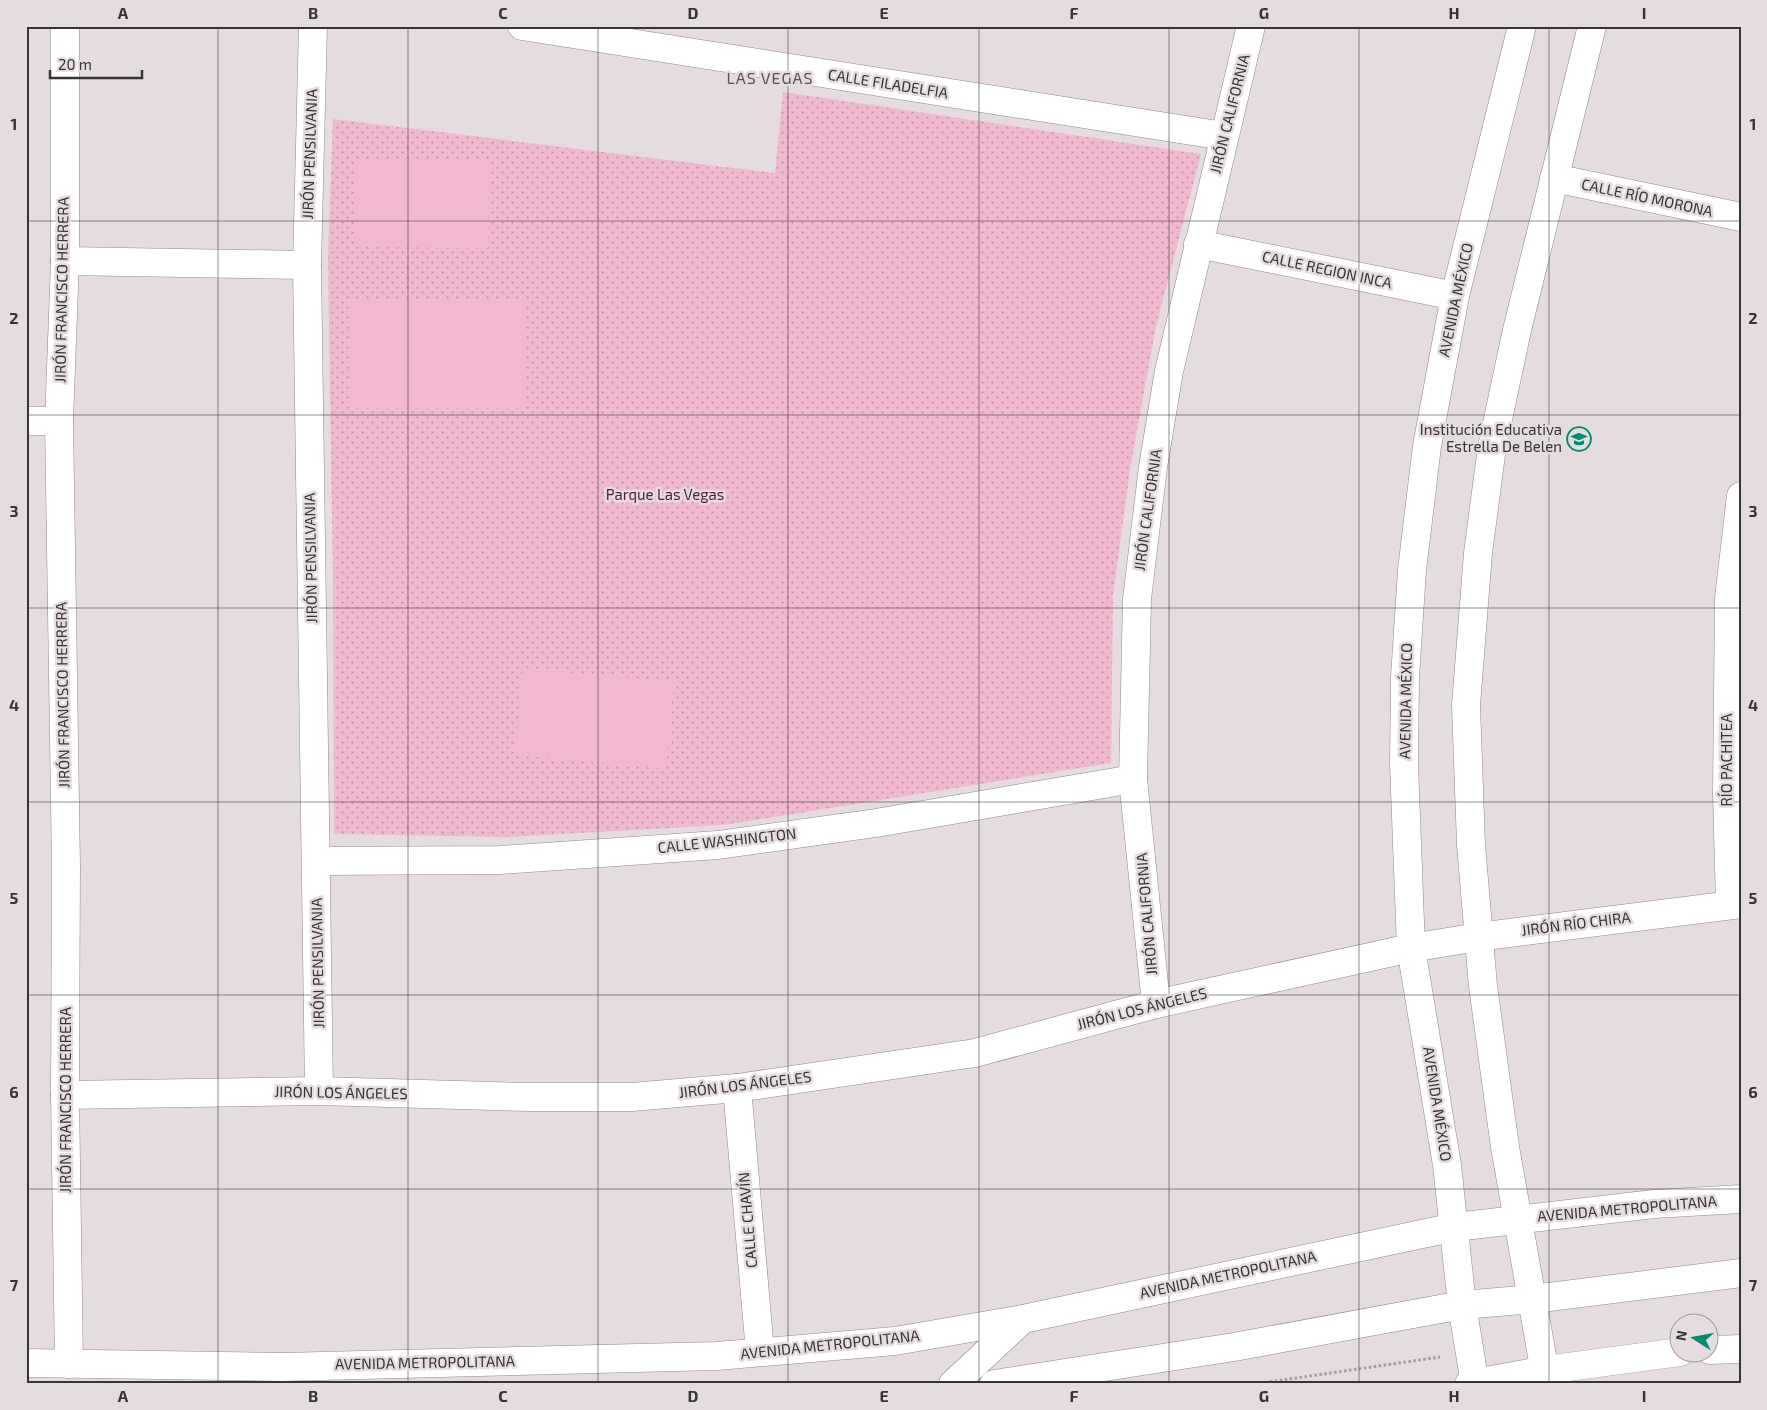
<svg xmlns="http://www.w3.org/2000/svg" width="1767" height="1410" font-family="'Exo 2',sans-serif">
<defs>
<pattern id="grass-dots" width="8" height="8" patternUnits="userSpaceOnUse" patternTransform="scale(1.25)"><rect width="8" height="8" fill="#f0b9cf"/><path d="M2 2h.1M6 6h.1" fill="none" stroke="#c397a9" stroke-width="1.8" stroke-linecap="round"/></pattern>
</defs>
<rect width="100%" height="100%" fill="#e4dcdf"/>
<polygon fill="url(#grass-dots)" points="783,92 1201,154 1156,326 1131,463 1113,595 1111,763 724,825 507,837 334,834 333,577 328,259 333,119 775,173"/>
<g fill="#f0b9cf">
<polygon points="354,159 489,160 488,248 354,247"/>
<rect x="351" y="300" width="175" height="108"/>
<polygon points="523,668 674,682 666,769 515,755"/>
</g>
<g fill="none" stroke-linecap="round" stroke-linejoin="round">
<g stroke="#8e878a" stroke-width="29">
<g id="street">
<polyline points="65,26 65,261 59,421 66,866 65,1095 69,1364"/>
<polyline points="313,26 307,265 319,1091"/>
<polyline points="522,26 1224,136"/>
<polyline points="1554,178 1741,217"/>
<polyline points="1198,244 1455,296"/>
<polyline points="65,261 307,265"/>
<polyline points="26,421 59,421"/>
<polyline points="317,861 500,860 718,845 876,823 1133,779"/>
<polyline points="1730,904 1727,794 1729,598 1741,496"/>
<polyline points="1156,1004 1133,779 1137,599 1153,467 1169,371 1251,26"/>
<polyline points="737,1088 760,1352"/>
<polyline points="65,1095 319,1091 529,1097 632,1097 737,1088 975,1053 1156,1004 1411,948 1478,937 1741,904"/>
</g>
</g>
<g stroke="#8e878a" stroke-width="29">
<g id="secondary">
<polyline points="1710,1350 1741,1349"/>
<polyline points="26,1363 282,1367 717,1356 895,1341 1023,1319 1455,1227 1654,1204 1741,1199"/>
<polyline points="953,1384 1023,1319"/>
<polyline points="994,1384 1234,1347 1462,1305 1533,1299 1741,1273"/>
<polyline points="1469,1384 1546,1370 1680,1352"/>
<polyline points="1475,1384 1462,1305 1447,1165 1411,948 1404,764 1405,677 1412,570 1427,446 1455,296 1522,26"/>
<polyline points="1547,1384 1505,1147 1483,986 1471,845 1466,705 1478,553 1492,447 1517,330 1592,26"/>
</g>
</g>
<g stroke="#a39d9f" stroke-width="3" stroke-dasharray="2.5 2.5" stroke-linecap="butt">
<polyline points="1687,1322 1700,1320"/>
<polyline points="1255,1384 1440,1357"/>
</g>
<use href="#street" stroke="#fff" stroke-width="28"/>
<use href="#secondary" stroke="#fff" stroke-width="28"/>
</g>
<path fill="none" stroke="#373435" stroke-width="1" stroke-opacity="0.55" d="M218,26V1384M408,26V1384M598,26V1384M788,26V1384M979,26V1384M1169,26V1384M1359,26V1384M1549,26V1384M26,221H1741M26,415H1741M26,608H1741M26,802H1741M26,995H1741M26,1189H1741"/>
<defs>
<g id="school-ring" transform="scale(1.25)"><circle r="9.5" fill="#e4dcdf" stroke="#008a71" stroke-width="1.5"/><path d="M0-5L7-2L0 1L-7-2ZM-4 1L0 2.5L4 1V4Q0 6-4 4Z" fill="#008a71"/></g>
</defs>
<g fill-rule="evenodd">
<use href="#school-ring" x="1579" y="439"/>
</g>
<g text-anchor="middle" stroke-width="5" stroke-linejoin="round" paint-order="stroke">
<g font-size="15" fill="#373435" stroke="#e4dcdf">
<text transform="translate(888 84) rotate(9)" y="5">CALLE FILADELFIA</text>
<text transform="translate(1230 114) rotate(-76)" y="5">JIRÓN CALIFORNIA</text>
<text transform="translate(310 154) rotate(-88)" y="5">JIRÓN PENSILVANIA</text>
<text transform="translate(1647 198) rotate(12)" y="5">CALLE RÍO MORONA</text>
<text transform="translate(1327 270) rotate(12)" y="5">CALLE REGION INCA</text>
<text transform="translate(62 290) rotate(-89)" y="5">JIRÓN FRANCISCO HERRERA</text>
<text transform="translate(1456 300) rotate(-78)" y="5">AVENIDA MÉXICO</text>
<text transform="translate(1148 510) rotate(-82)" y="5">JIRÓN CALIFORNIA</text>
<text transform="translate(311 558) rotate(-91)" y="5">JIRÓN PENSILVANIA</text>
<text transform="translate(63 695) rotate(-91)" y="5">JIRÓN FRANCISCO HERRERA</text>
<text transform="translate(1406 701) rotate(-89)" y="5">AVENIDA MÉXICO</text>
<text transform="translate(1727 760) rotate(-90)" y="5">RÍO PACHITEA</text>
<text transform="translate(727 841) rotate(-6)" y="5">CALLE WASHINGTON</text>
<text transform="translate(1147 914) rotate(-95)" y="5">JIRÓN CALIFORNIA</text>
<text transform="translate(1576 924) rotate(-7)" y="5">JIRÓN RÍO CHIRA</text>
<text transform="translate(318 963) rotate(-91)" y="5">JIRÓN PENSILVANIA</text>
<text transform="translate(1142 1009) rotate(-14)" y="5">JIRÓN LOS ÁNGELES</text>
<text transform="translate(745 1085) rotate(-7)" y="5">JIRÓN LOS ÁNGELES</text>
<text transform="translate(341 1093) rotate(1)" y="5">JIRÓN LOS ÁNGELES</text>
<text transform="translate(66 1100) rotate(-90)" y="5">JIRÓN FRANCISCO HERRERA</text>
<text transform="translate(1437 1104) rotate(81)" y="5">AVENIDA MÉXICO</text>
<text transform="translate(1627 1209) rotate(-5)" y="5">AVENIDA METROPOLITANA</text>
<text transform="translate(748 1220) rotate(-95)" y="5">CALLE CHAVÍN</text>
<text transform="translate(1228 1275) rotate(-12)" y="5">AVENIDA METROPOLITANA</text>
<text transform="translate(830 1345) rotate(-6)" y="5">AVENIDA METROPOLITANA</text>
<text transform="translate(425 1363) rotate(-1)" y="5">AVENIDA METROPOLITANA</text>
</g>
<g font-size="15" fill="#373435" stroke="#e4dcdf" text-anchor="end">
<text x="1562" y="435">Institución Educativa<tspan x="1562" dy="17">Estrella De Belen</tspan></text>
</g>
<g font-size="15" fill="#591938" stroke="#e4dcdf">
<text x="665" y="500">Parque Las Vegas</text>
</g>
<g font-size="16" letter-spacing="1" fill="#585254" stroke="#e4dcdf">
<text x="770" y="84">LAS VEGAS</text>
</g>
</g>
<rect width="1767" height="1410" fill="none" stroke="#e4dcdf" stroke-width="55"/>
<g transform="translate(1694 1338) rotate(281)"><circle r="24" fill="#e4dcdf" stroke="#9f999b"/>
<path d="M0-4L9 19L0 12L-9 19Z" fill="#008a71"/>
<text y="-8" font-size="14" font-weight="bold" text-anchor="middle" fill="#373435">N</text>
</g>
<path d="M50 70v8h92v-8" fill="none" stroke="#373435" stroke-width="2.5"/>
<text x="58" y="70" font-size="15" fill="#373435" stroke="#e4dcdf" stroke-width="4" paint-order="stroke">20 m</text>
<rect x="28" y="28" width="1712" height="1354" fill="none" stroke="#373435" stroke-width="2"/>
<g font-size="16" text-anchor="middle" font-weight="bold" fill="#373435">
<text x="123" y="19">A</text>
<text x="313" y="19">B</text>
<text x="503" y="19">C</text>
<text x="693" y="19">D</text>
<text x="884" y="19">E</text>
<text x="1074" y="19">F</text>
<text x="1264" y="19">G</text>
<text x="1454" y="19">H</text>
<text x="1644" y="19">I</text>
<text x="14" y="130">1</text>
<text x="1753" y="130">1</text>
<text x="14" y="324">2</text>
<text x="1753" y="324">2</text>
<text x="14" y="517">3</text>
<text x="1753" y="517">3</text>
<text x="14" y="711">4</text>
<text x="1753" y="711">4</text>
<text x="14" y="904">5</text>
<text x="1753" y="904">5</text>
<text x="14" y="1098">6</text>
<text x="1753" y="1098">6</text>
<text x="14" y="1291">7</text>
<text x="1753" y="1291">7</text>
<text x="123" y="1402">A</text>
<text x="313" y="1402">B</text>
<text x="503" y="1402">C</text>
<text x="693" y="1402">D</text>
<text x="884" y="1402">E</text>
<text x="1074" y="1402">F</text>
<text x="1264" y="1402">G</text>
<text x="1454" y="1402">H</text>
<text x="1644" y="1402">I</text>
</g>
</svg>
